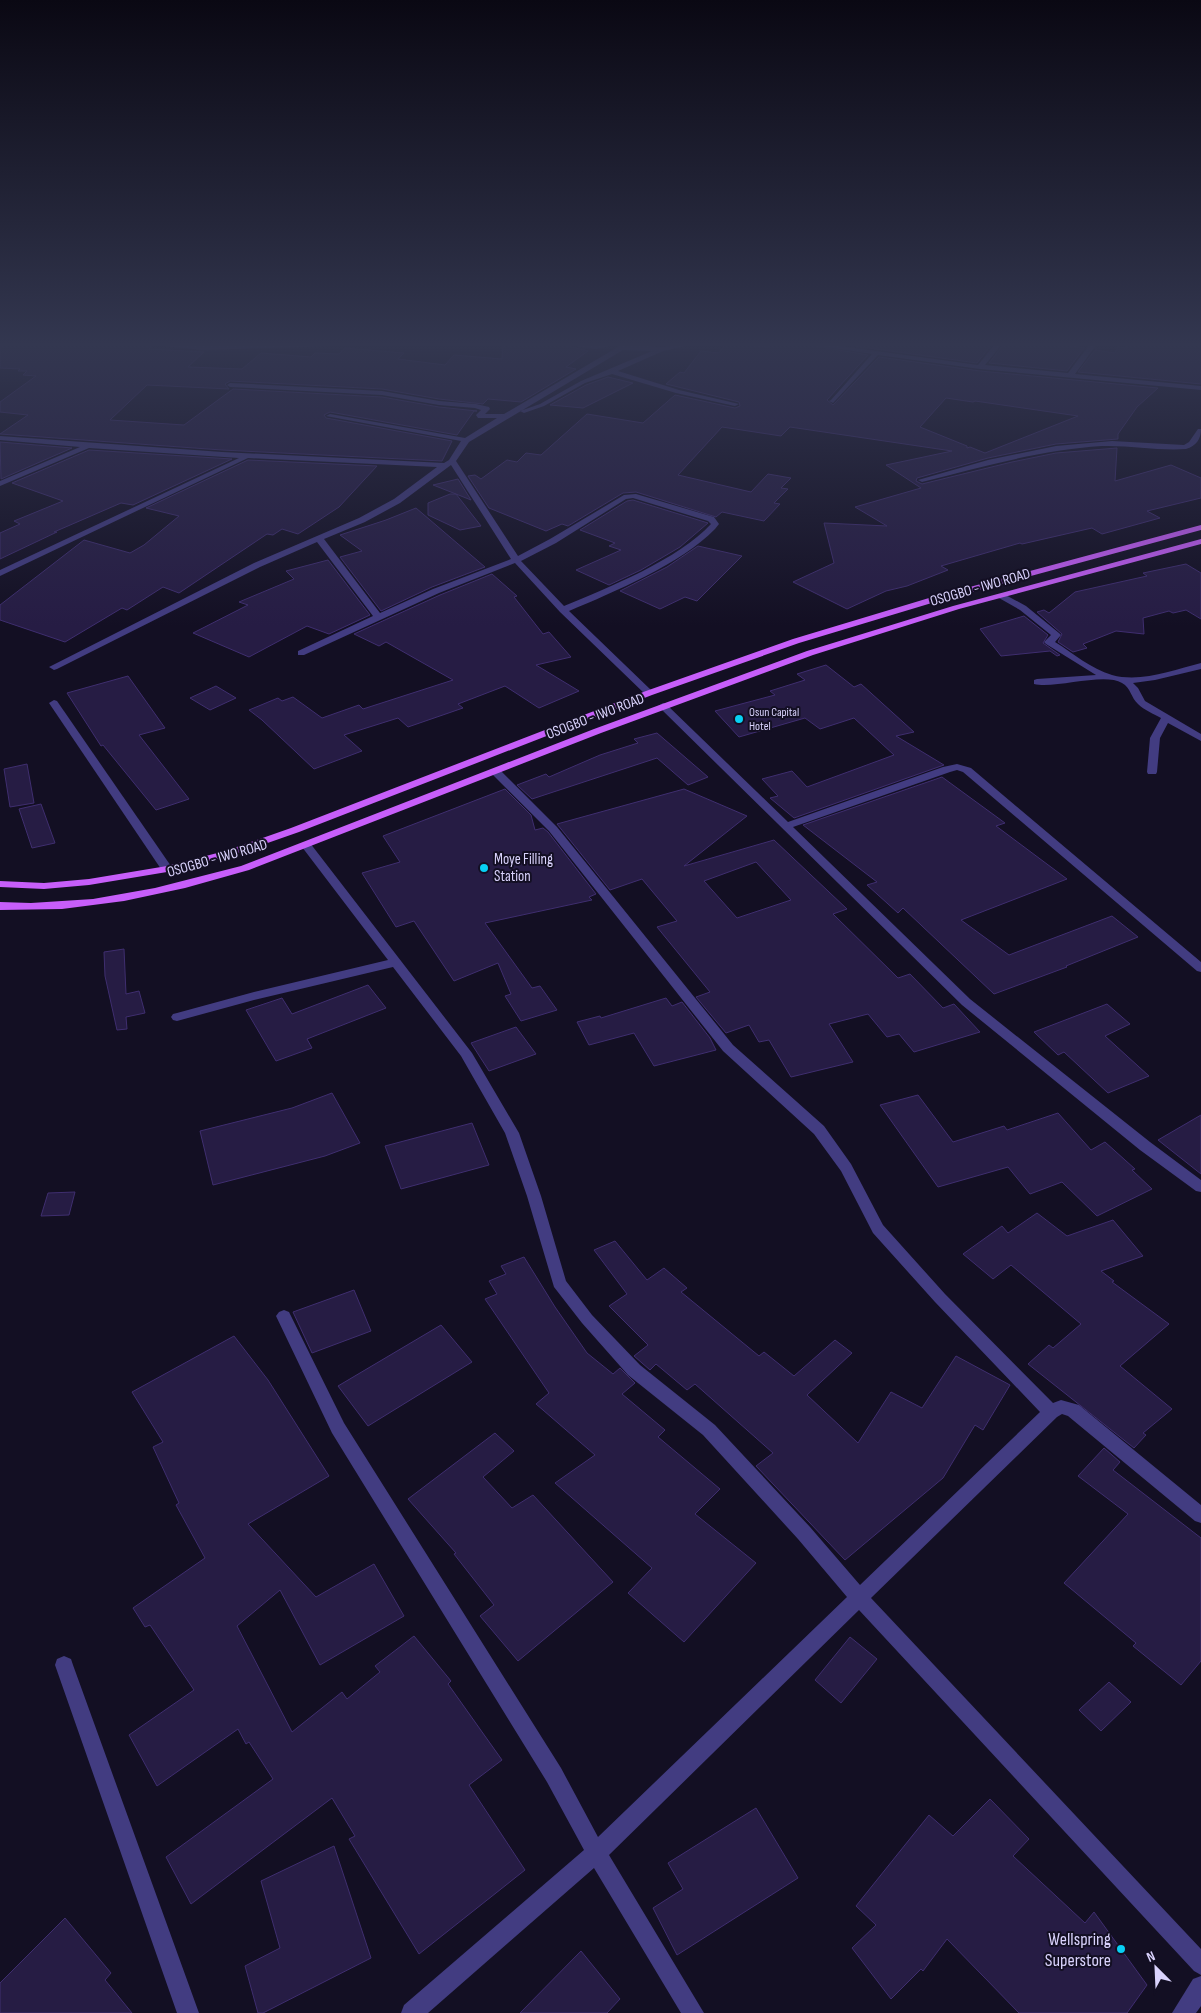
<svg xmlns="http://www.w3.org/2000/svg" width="1201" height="2013" font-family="'Sofia Sans Condensed',sans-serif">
<rect width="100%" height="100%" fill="#130f23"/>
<g fill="#261c44" stroke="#3f2e6f" fill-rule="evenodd">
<polygon points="0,344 140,344 151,347 149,349 204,352 188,367 242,369 261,353 311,357 315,353 339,354 345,348 404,353 398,359 445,365 454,355 502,359 503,344 559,344 588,351 566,367 576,369 521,402 488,399 483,404 439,399 382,389 230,381 225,384 229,389 147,385 110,420 184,425 233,389 382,397 439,407 477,411 474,411 457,435 330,412 324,415 326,418 452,441 442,461 222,450 0,434 28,415 0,412 0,402 36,376 23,375 27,371 18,371 20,369 0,368"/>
<path d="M725,344L769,347L770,344H804L868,355L827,400L833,405L879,357L980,371L1158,388L1137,407L1118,434V439L1056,444L988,458L917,478L916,481L922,484L1012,462L1056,453L1117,448L1115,481L1171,465L1201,478V498L1147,511L1160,518L1102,534L1092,528L1022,544L1020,543L941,566L948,570L907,586L886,591L847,609L793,582L834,563L824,523L887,526L855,507L921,488L886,465L952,451L790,427L781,436L722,427L678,475L751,492L768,474L791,478L781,488L788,489L774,503L780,504L764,521L722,512L716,517L636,492L623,493L568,526L562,524L546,531L489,508L468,476L475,475L481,479L507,460L517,462L526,453L541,455L587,414L643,423L675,395L735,408L740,406L739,402L666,384L680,372L684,373L701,351L719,353ZM946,398L973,402L975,401L1078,416L985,453L970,447L967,448V446L920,427Z"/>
<polygon points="840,344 992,344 977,363"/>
<polygon points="1004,344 1058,344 1084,348 1067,371 989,363"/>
<polygon points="1127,344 1201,344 1201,384 1078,372 1095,350 1115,353 1118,347 1127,348"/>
<polygon points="608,377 633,383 583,408 550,405 586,385"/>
<polygon points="0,442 72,448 1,479"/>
<polygon points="89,450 232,459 133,505 121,503 54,532 57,532 0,559 0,533 20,524 14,521 63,501 12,483"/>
<polygon points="248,460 377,466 339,507 298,534 282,529 273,535 267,534 179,593 163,587 127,610 122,608 65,642 0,620 0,605 84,540 130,553 144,545 179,516 146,508"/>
<polygon points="458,479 471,500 456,494 481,526 460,530 428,515 428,503 450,494 456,494 433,485"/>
<polygon points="633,500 708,523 680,547 641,570 609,585 576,570 621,550 609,546 615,543 580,530 627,501"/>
<polygon points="416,508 485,567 432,587 381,611 340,557 362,551 340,535 386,520"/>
<polygon points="698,546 742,556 697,601 685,597 660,609 620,591 667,567"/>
<polygon points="328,560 370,615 329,634 307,626 249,657 193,633 248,605 239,602 294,579 286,571"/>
<polygon points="1186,564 1201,573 1201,619 1186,610 1173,613 1169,611 1143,618 1144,634 1116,631 1083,644 1087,648 1073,652 1058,642 1062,634 1037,612 1044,610 1049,613 1075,592 1147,576 1143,573"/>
<polygon points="492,574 517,596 514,597 543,634 549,632 571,657 536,665 579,691 539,708 505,686 458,704 463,708 408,727 398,718 344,735 362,751 314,769 262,720 249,710 278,698 282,701 293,697 322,718 359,705 363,709 453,680 386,642 379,646 354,634 440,595"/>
<polygon points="1024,616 1048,635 1043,643 1060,655 1057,656 1050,651 1001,656 980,629"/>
<polygon points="826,665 854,687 861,684 914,732 896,736 944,765 794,818 770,798 778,796 762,779 792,771 807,787 894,755 854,718 820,729 805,718 739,737 715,711 775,695 770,691 805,680 797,674"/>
<polygon points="128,676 165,728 139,735 189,799 156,810 103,745 101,746 67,693"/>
<polygon points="216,686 236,698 210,710 190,698"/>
<polygon points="657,733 708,777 688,785 657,758 532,799 517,785 546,774 549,777 600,755 638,743 634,739"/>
<polygon points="27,764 34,803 10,807 4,769"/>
<polygon points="942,777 1005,823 996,826 1067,879 961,920 1009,955 1112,916 1138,937 1066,966 1067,967 994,994 903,908 898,913 867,885 877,882 803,825"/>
<polygon points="505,789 531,815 535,830 543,828 548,832 596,894 589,897 592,900 485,923 532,988 540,986 557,1010 521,1021 505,996 511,994 498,963 454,981 414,921 396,927 362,873 400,862 383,836"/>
<path d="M684,789L747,816L684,866L774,840L847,909L833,914L898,978L910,974L943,1008L954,1004L980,1032L914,1052L899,1034L887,1037L868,1014L829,1024L853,1062L791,1077L769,1040L759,1042L749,1025L726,1033L696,997L710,992L657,927L677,921L642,879L610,890L557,824ZM756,862L791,900L737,918L704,881Z"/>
<polygon points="41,804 55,843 32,848 19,809"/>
<polygon points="124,949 126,994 139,991 145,1013 126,1017 127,1029 117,1030 105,976 104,952"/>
<polygon points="368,985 386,1008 307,1039 312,1048 276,1061 246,1010 282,998 292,1014"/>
<polygon points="666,998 672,1006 682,1002 710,1038 716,1050 654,1066 634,1033 589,1045 577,1022 600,1016 601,1018"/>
<polygon points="1107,1004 1130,1024 1105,1036 1149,1076 1108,1093 1064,1052 1058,1055 1034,1032"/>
<polygon points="516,1027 536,1054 489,1071 471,1043"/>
<polygon points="332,1093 360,1143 325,1156 213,1185 200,1131 292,1108"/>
<polygon points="918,1095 953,1142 1004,1126 1007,1130 1058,1113 1091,1150 1105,1142 1135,1169 1132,1170 1152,1189 1097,1216 1062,1182 1030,1194 1008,1167 938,1187 880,1105"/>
<polygon points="1201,1115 1201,1174 1158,1140"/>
<polygon points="472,1123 489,1165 401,1189 385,1146"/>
<polygon points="75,1192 69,1215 41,1216 48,1193"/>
<polygon points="1037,1213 1067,1236 1113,1220 1143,1256 1101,1271 1114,1281 1112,1282 1169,1324 1120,1366 1172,1409 1143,1433 1146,1435 1134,1448 1028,1364 1049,1345 1053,1348 1081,1324 1011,1265 993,1279 963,1254 1002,1226 1008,1233"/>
<polygon points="615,1241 647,1280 664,1268 687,1288 681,1292 759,1356 764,1352 794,1376 835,1340 852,1353 807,1395 858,1443 891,1392 922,1408 956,1356 1010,1385 983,1430 975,1425 943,1478 845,1560 756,1466 773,1453 695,1384 687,1390 656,1364 650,1370 634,1356 648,1345 609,1306 627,1294 594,1250"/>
<polygon points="524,1257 555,1307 587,1353 613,1374 620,1368 635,1383 622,1394 665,1430 658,1437 720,1489 695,1514 756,1563 684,1642 628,1593 652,1568 555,1483 595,1455 536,1404 549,1393 485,1299 497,1294 489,1281 506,1274 501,1266"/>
<polygon points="354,1290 371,1331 312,1353 293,1312"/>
<polygon points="441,1325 472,1362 368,1426 338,1386"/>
<polygon points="234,1336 268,1380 329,1476 248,1524 316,1597 374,1564 404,1616 320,1665 280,1590 237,1626 292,1732 342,1692 347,1699 380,1672 375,1666 414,1636 451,1681 448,1684 502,1760 469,1785 525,1870 419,1954 349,1839 355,1836 332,1798 191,1904 166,1857 273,1779 249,1742 246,1744 238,1729 157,1786 129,1735 194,1690 150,1625 145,1627 133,1608 205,1558 176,1505 179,1503 153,1447 163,1442 132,1392"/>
<polygon points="495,1433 514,1451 483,1477 512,1508 533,1495 613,1582 518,1661 480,1616 494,1605 454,1554 456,1553 408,1499"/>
<polygon points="1104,1448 1120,1462 1113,1470 1201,1538 1201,1661 1181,1685 1133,1646 1136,1643 1064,1583 1128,1514 1078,1476"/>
<polygon points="850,1637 877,1659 841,1703 815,1680"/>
<polygon points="1109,1682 1131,1702 1101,1731 1079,1710"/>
<polygon points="990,1799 1029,1839 1013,1856 1085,1923 1094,1912 1147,1985 1127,2013 1019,2013 947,1939 923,1971 921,1969 891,1999 852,1948 876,1925 856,1906 929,1815 953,1836"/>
<polygon points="756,1808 798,1878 677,1955 653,1908 683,1889 668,1863"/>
<polygon points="334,1846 371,1958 263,2013 258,2013 245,1966 280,1948 261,1881"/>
<polygon points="65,1918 111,1973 105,1980 132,2013 0,2013 0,1983"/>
<polygon points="581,1951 620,1999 607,2013 520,2013"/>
</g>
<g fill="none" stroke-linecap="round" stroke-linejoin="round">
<g fill="#423c81" fill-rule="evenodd">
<polygon points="142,344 203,346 336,344 333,346 203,350"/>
<polygon points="561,344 620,344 596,349"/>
<path d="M623,344L661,347L694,344L663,351L618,371L679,390L739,404L735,406L676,393L612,374L585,383L544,406L524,413L520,411L540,404L581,381L652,351L623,350L469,442L456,461L518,556L550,539L624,495L636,494L714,517L719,524L715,529C681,564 614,592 569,611L652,691V695H646L560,612L515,563L439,593L304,655H298V651L373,616L317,542L260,567L57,669L54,670L49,667L254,563L359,518L394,499L437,467L248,458L0,576V570L239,458L89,448L0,486V481L80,447L0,440V436L222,452L444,463L449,460L461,441L326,416L330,414L465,438L497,418H478L476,415L481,410L475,408L439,405L382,395L230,387L227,385L230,383L382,391L439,401L476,404L489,407L490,409L485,414H504ZM451,465L511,559L433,589L380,613L324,539L365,522L400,503ZM633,498L708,521L711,524C679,559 608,588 564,606L521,561L556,543L626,499Z"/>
<polygon points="806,344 825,344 978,365 995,344 1002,344 985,365 1068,373 1090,344 1097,344 1075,374 1201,386 1201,390 980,369 878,355 833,403 829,401 831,400 872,354"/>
<path d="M1198,429H1201C1201,439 1196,446 1186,449C1158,451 1130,445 1102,446C1040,450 982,467 922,482L918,480L988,460L1056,446L1112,441L1184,445L1189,442Z"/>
<path d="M1002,593L1026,606L1059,633L1061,635L1055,642C1073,653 1091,669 1112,675C1141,683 1173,670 1201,663V669L1155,680L1133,683L1138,688L1145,701L1201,734V741L1168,723L1160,738L1157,772L1156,774H1148L1147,772L1150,738L1161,718C1154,714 1144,710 1138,704C1131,698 1131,688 1122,683C1104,672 1056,689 1034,684V680L1037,679L1096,675L1046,644L1044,642L1051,635L1020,610L999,598L998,596Z"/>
<polygon points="54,700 57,701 173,869 171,871 167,872 161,869 49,703"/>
<polygon points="663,703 666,704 788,822 943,767 957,764 971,768 1201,962 1201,972 1197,971 963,772 957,770 950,772 793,827 970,999 1150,1142 1201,1180 1201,1192 1196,1191 1140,1150 962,1005 660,708 658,706"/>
<polygon points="495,768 499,769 557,827 733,1045 824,1126 851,1164 883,1225 945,1294 1053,1403 1061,1400 1079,1405 1201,1505 1201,1523 1195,1521 1068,1416 1062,1414 1057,1417 871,1598 1201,1949 1201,1975 1194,1971 859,1610 609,1855 704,2013 681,2013 594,1868 428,2013 401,2013 404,2005 584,1850 547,1782 332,1433 276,1316 279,1312 284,1310 289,1312 344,1423 561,1768 598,1837 847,1597 798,1539 703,1435 628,1375 582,1323 554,1287 527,1196 505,1133 461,1056 393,967 254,1000 177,1021 173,1020 171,1017 173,1014 177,1013 254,992 388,960 302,847 300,845 302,843 310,843 472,1053 519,1133 541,1196 566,1281 592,1315 640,1365 715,1425 810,1527 860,1585 1040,1412 935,1302 873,1233 841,1171 814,1134 723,1051 549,831 491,773 490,771"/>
<polygon points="64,1656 71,1659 73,1665 199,2013 177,2013 55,1665 57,1659"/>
<polygon points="1201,1976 1201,2006 1196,2013 1172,2013 1193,1979"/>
</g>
<g fill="#c75efa" fill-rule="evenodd">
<polygon points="1201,525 1201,530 935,602 799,643 652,695 299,832 233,855 167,872 89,885 44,889 0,887 0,881 44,883 89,879 167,866 225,851 291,828 646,691 793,639 929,598"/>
<polygon points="1201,539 1201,544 959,609 813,655 601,733 249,870 185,888 124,901 62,909 0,910 0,902 31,903 93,899 155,888 241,866 594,729 807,651 953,606"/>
</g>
</g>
<linearGradient id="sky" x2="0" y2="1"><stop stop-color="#0a0813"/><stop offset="0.55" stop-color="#333750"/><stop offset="1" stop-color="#333750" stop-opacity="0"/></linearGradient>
<rect width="1201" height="626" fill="url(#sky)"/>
<g fill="#08d0f4" stroke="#130f23" stroke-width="2">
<circle cx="739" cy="719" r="5"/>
<circle cx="484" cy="868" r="5"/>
<circle cx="1121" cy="1949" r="5"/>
</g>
<g text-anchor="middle" stroke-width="4" stroke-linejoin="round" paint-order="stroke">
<g font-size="12" fill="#dad3fd" stroke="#130f23" text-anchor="start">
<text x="749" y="716">Osun Capital<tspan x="749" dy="14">Hotel</tspan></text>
</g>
<g font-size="15" fill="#dad3fd" stroke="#130f23">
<text transform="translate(980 587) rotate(-16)" y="5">OSOGBO - IWO ROAD</text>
<text transform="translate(595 716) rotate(-21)" y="5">OSOGBO - IWO ROAD</text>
<text transform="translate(217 858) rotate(-16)" y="5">OSOGBO - IWO ROAD</text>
</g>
<g font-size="15" fill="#dad3fd" stroke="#130f23" text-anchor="start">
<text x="494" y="864">Moye Filling<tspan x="494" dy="17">Station</tspan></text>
</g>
<g font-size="18" fill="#dad3fd" stroke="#130f23" text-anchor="end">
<text x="1111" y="1945">Wellspring<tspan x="1111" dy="21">Superstore</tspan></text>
</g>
</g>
<g transform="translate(1156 1968) rotate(336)" stroke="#130f23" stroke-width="4" paint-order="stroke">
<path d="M0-4L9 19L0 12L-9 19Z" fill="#dad3fd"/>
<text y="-8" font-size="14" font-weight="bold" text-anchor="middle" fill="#dad3fd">N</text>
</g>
</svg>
